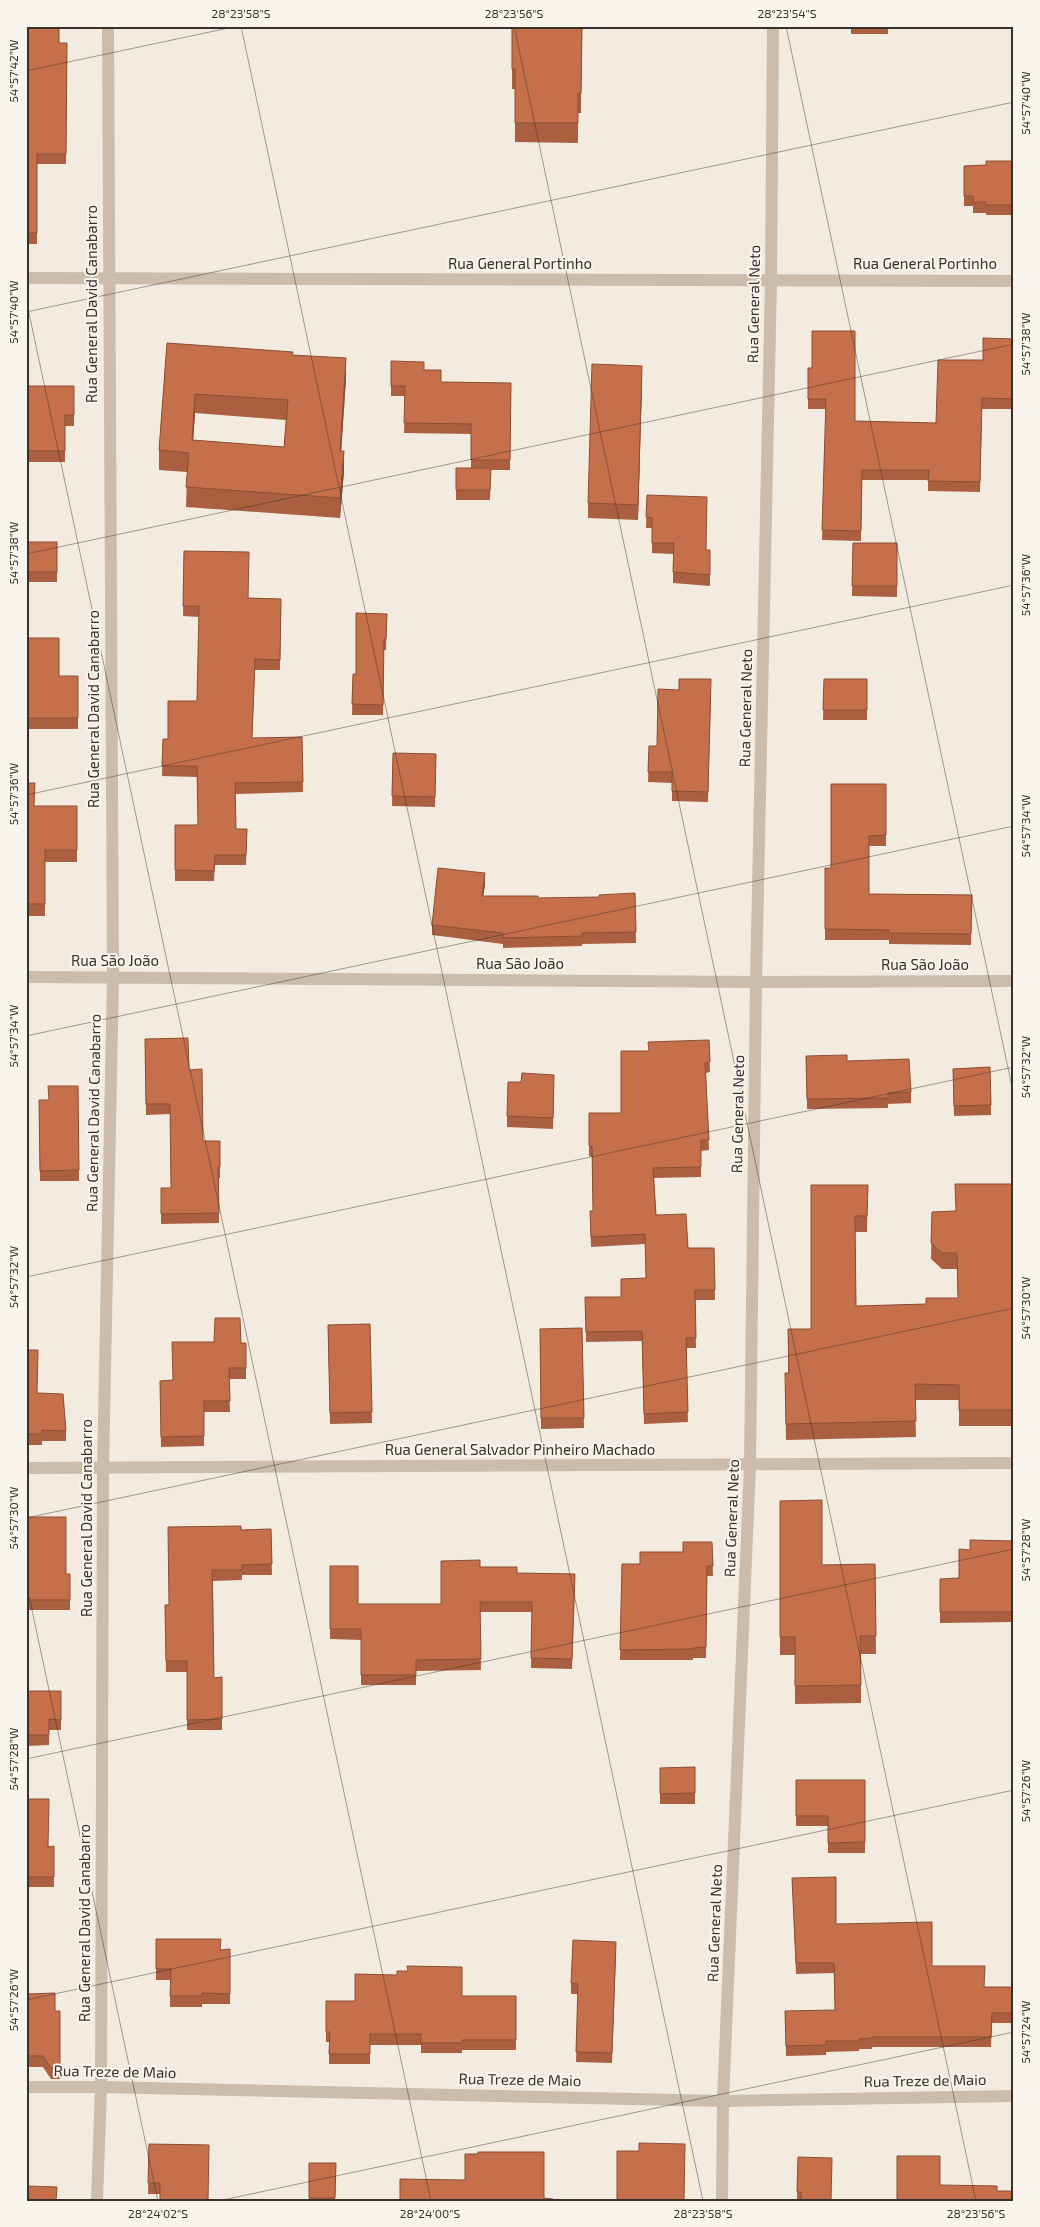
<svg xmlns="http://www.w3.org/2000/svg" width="1040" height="2227" font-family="'Exo 2',sans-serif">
<rect width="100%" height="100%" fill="#f3ebe0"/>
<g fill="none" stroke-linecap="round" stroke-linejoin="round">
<g stroke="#ccbcab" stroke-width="12">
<polyline points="26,278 1014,281"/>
<polyline points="26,977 756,982 1014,981"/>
<polyline points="26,1468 1014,1463"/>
<polyline points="26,2087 101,2087 723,2101 1014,2096"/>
<polyline points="97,2201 101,2087 103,1469 113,978 108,26"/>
<polyline points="722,2201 723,2101 750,1465 756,982 771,280 773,26"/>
</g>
</g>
<g fill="#aa6040" fill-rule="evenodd">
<polygon points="26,26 59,43 67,43 66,164 37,164 37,244 26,244"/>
<polygon points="512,26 582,26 581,113 578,113 578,143 515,142 515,89 512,89"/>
<rect x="851" y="26" width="37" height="8"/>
<polygon points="1014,161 1014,215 986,215 986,213 973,213 973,206 964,206 964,166 986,165"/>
<polygon points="1014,339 1014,409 982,409 980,492 928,491 928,480 862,480 861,541 822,540 826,409 808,409 808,368 855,421 936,423 983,360"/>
<path d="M167,343L293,355L346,378L341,451L344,471L340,518L186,507L187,472L159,470V450ZM195,413L286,420L284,447L193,440Z"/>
<polygon points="391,361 424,370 441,382 511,383 510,470 491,470 490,500 456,500 456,468 471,468 471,434 404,433 405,396 391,396"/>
<polygon points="642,381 638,520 588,518 588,503"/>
<polygon points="26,386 74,386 74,426 65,426 65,462 26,462"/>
<polygon points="647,495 706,550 710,550 710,586 673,583 673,554 652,553 652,528 646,528"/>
<rect x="26" y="542" width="31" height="40"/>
<polygon points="853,543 897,543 897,597 852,596"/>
<polygon points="184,551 249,598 281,599 280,670 255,670 252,738 302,737 303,792 235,794 236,829 247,829 246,865 215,865 214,881 175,881 175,825 198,825 197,777 162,776 163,739 168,739 197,701 199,617 183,616"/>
<polygon points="387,614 386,650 384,650 383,715 352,715 353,674 356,674"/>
<polygon points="26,638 59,676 78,676 78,729 26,729"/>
<polygon points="824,679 867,710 867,720 823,720"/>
<polygon points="711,690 708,802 672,801 672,783 648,782 649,746 657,746"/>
<polygon points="393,753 436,754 435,807 392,806"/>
<polygon points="26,783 34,806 77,806 77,862 45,862 45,916 26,916"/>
<polygon points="886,784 886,846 869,846 869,894 972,895 971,945 889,944 889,940 825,940 825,868 831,868"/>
<polygon points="485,884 483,896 538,898 599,897 635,893 636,943 582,944 582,946 503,948 503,944 432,935 432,925"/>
<polygon points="145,1039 189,1070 203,1141 220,1141 220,1178 219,1178 219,1223 161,1224 161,1188 171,1188 170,1114 146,1115"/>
<polygon points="709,1040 710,1072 706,1073 709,1150 701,1151 701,1177 654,1178 656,1215 688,1248 714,1248 715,1300 695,1300 696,1348 686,1348 688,1422 644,1424 642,1341 586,1342 585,1297 621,1297 646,1278 645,1244 591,1247 590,1211 593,1211 592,1157 589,1156 589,1113 621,1113 648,1051"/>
<polygon points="806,1056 847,1061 911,1092 911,1103 888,1104 888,1108 807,1109"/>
<polygon points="990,1067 991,1115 954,1116 953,1069"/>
<polygon points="521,1082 554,1085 553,1129 507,1127 507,1116"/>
<polygon points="78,1086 79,1181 40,1181 39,1100 48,1100"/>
<polygon points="1012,1164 1014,1164 1014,1426 959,1426 959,1400 915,1400 916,1437 786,1440 785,1388 788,1373 788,1329 811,1329 868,1185 867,1232 855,1232 856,1306 926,1304 958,1298 957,1269 942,1269 931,1259 932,1212 955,1211 1012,1184"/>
<polygon points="370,1324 372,1423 330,1424 328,1325"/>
<polygon points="582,1328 584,1428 541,1429 540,1329"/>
<polygon points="241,1343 246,1343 246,1379 229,1379 230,1412 204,1412 204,1446 161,1447 160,1381 172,1380"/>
<polygon points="26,1350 37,1393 66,1431 66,1441 42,1441 42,1445 26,1445"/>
<polygon points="780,1501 822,1565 875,1564 876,1654 861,1654 861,1703 795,1704 795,1655 780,1655"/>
<polygon points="26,1517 66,1574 70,1574 70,1610 26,1610"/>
<polygon points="271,1529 272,1575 242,1575 242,1580 213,1581 214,1678 222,1677 222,1730 187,1730 187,1672 166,1672 165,1605 168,1605 241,1530"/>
<polygon points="1014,1541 1014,1622 940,1623 940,1579 959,1578 970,1550"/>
<polygon points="712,1542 713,1576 707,1576 706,1658 693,1658 693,1660 620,1660 622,1564 640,1564 683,1552"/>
<polygon points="330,1566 358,1604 441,1604 480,1567 517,1573 575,1574 572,1669 531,1668 532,1612 480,1612 481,1670 416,1671 416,1685 361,1685 361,1640 330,1639"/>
<polygon points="26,1691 61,1691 61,1730 49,1730 49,1745 26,1746"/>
<polygon points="695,1767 695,1804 660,1804 660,1768"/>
<polygon points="796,1780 865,1780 865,1853 828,1853 828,1826 796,1826"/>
<polygon points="26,1799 49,1847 54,1846 54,1887 26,1887"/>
<polygon points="792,1878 836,1924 932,1966 985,1987 1014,1987 1014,2023 992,2023 991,2047 872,2047 872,2049 859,2049 859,2051 826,2052 826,2055 786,2056 785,2011 835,2010 834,1973 796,1974"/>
<polygon points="156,1939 221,1950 230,1949 230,2004 202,2004 202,2007 170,2007 170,1980 156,1980"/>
<polygon points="616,1952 612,2063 576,2062 578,1994 571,1994 571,1983"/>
<polygon points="462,1996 516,1996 516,2050 462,2050 462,2053 421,2053 421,2045 370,2045 370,2064 329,2064 329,2042 326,2042 326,2001 355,2001"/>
<polygon points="55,2011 60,2011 60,2079 51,2079 43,2067 26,2067 26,2026"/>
<polygon points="149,2144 209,2145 160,2194 148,2194"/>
<polygon points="798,2157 831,2201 797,2201"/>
<polygon points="309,2163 336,2163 335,2201 309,2201"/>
</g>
<g fill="#8b4e34">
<polygon points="346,358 346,378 340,470 340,451"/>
<polygon points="642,366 642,381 638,520 638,505"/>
<polygon points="195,394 195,413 192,459 192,440"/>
<polygon points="344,451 344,471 340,518 340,498"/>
<polygon points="485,873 485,884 482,907 482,896"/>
</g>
<g fill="#c6704b" stroke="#8b4e34" fill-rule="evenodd">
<polygon points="26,26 59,26 59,43 67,43 66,154 37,154 37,233 26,233"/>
<polygon points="512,26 582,26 581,93 578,93 578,123 515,123 515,69 512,69"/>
<polygon points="986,161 1014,161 1014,205 986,205 986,202 973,202 973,196 964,196 964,166 986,165"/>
<polygon points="812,331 855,331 855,421 936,423 938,360 983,360 983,338 1014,339 1014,399 982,398 980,482 928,481 929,470 862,470 861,531 822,530 826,399 808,399 808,368 812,368"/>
<path d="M167,343L293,352L292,355L346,358L340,451H344L340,498L186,487L189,453L159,450ZM195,394L288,400L284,447L192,440Z"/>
<polygon points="391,361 424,362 424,370 441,370 441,382 511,383 510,460 471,460 471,424 404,423 405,386 391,386"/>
<polygon points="592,364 642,366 638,505 588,503"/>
<polygon points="26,386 74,386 74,415 65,415 65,451 26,451"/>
<polygon points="456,468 491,468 490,490 456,490"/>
<polygon points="647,495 707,497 706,550 710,550 710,575 673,572 674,543 652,543 652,518 646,517"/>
<rect x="26" y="542" width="31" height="30"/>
<polygon points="853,543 897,543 897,586 852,586"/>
<polygon points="184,551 249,552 248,598 281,599 280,660 255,659 252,738 302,737 303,782 235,783 236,829 247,829 246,855 215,855 214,871 175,870 175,825 198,825 197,766 162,766 163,739 168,739 168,701 197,701 199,606 183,606"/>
<polygon points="356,613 387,614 386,639 384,639 383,705 352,704 353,674 356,674"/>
<polygon points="26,638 59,638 59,676 78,676 78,718 26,718"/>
<polygon points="679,679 711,679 708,792 672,791 672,772 648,772 649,746 657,746 658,689 679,690"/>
<polygon points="824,679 867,679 867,710 823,710"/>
<polygon points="393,753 436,754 435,797 392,796"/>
<polygon points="26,783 35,783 34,806 77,806 77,850 45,850 45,904 26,904"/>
<polygon points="831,784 886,784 886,835 869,836 869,894 972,895 971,934 889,933 889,930 825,929 825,868 831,868"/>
<polygon points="438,868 485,873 482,896 538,896 538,898 599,897 599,895 635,893 636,932 582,933 582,936 503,938 503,933 432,925"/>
<polygon points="188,1038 189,1070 202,1069 203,1141 220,1141 220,1167 218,1167 219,1213 161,1214 161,1188 171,1188 170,1104 146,1104 145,1039"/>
<polygon points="709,1040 710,1062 705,1063 709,1140 701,1140 701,1167 653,1168 656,1215 686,1214 688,1248 714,1248 715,1290 695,1290 696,1338 686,1338 688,1412 644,1414 642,1331 586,1332 585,1297 621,1297 621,1279 646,1278 645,1234 591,1237 590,1211 593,1211 592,1146 589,1146 589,1113 621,1113 621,1051 649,1051 648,1042"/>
<polygon points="847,1055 847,1061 909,1059 911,1092 888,1093 888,1098 807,1099 806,1056"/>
<polygon points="990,1067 991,1105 954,1106 953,1069"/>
<polygon points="522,1073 554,1075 553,1118 507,1116 508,1082 521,1082"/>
<polygon points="48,1086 78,1086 79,1170 40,1171 39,1100 49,1100"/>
<polygon points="1012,1164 1014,1164 1014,1410 959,1410 959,1385 915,1384 916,1421 786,1424 785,1373 789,1373 788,1329 811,1329 811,1185 868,1185 867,1216 855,1216 856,1306 926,1304 926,1298 958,1298 957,1253 942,1253 931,1243 932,1212 956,1211 955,1184 1012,1184"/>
<polygon points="215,1318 240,1318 241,1343 246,1343 246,1368 229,1368 230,1401 204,1401 204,1436 161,1437 160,1381 173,1380 172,1342 214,1342"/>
<polygon points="370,1324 372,1412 330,1413 328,1325"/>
<polygon points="582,1328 584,1418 541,1418 540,1329"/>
<polygon points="26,1350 38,1350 37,1393 63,1394 66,1431 42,1430 42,1434 26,1434"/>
<polygon points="822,1500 822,1565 875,1564 876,1636 860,1636 861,1685 795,1686 795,1637 780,1637 780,1501"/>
<polygon points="26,1517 66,1517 66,1574 70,1574 70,1600 26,1600"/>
<polygon points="241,1526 241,1530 271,1529 272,1564 242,1565 242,1570 212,1570 214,1678 222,1677 222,1719 187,1720 187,1661 166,1661 165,1605 169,1605 168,1527"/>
<polygon points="970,1540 1014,1541 1014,1612 940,1612 940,1579 959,1578 959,1549 970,1550"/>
<polygon points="683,1542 712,1542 713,1566 707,1566 706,1647 693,1648 693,1649 620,1650 622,1564 640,1564 640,1552 683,1552"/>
<polygon points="480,1560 480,1567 517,1567 517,1573 575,1574 572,1659 531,1658 532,1602 480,1602 481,1659 416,1660 416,1675 361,1675 361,1629 330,1629 330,1566 358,1566 358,1604 441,1604 441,1561"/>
<polygon points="26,1691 61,1691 61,1720 49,1719 49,1735 26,1735"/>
<polygon points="695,1767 695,1793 660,1794 660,1768"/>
<polygon points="796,1780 865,1780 865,1842 828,1843 828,1816 796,1816"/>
<polygon points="26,1799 49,1799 48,1847 54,1846 54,1877 26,1877"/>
<polygon points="836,1877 836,1924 932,1922 932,1966 985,1966 984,1987 1014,1987 1014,2013 992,2013 991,2037 872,2037 872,2038 859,2039 859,2041 826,2041 826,2045 786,2046 785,2011 835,2010 834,1963 796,1963 792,1878"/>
<polygon points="156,1939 221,1939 220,1950 230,1949 230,1994 202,1993 202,1996 170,1996 171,1969 156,1969"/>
<polygon points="573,1940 616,1942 612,2053 576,2052 578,1984 571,1983"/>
<polygon points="407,1966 462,1967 462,1996 516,1996 516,2040 462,2040 462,2043 421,2043 421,2034 370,2034 370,2054 329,2054 330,2032 326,2032 326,2001 355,2001 355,1974 397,1975 397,1971 408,1971"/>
<polygon points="55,1993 55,2011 60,2011 60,2068 51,2068 43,2056 26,2056 26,2026 28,2026 27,1994"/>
<polygon points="639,2143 685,2144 684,2201 617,2201 617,2151 639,2151"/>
<polygon points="149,2144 209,2145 208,2201 160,2201 160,2183 148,2183"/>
<polygon points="478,2152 544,2152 544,2198 553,2199 553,2201 400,2201 400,2179 465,2180 465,2154 478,2154"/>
<polygon points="897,2156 940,2156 940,2185 997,2186 997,2191 1014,2191 1014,2201 897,2201"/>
<polygon points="798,2157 832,2158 831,2201 801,2201 801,2192 797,2192"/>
<polygon points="309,2163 336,2163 335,2198 309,2198"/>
<polygon points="27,2186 57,2187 56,2201 26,2201"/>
</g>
<path fill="none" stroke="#3a302a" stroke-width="1" stroke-opacity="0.45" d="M241,26L703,2201M514,26L976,2201M786,26L1014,1096M26,71L238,26M26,299L431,2201M26,312L1014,102M26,554L1014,344M26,795L1014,585M26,1036L1014,826M26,1277L1014,1067M26,1518L1014,1308M26,1582L158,2201M26,1759L1014,1549M26,2000L1014,1790M218,2201L1014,2032"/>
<g text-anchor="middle" stroke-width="4" stroke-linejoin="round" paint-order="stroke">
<g font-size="15" fill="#3a302a" stroke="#faf5ec">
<text x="520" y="269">Rua General Portinho</text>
<text x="925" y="269">Rua General Portinho</text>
<text transform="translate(92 304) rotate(-90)" y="5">Rua General David Canabarro</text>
<text transform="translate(754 304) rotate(-89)" y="5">Rua General Neto</text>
<text transform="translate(746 708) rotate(-89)" y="5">Rua General Neto</text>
<text transform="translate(94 709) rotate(-90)" y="5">Rua General David Canabarro</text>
<text x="115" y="966">Rua São João</text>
<text x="520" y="969">Rua São João</text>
<text x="925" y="970">Rua São João</text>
<text transform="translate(94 1113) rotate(-89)" y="5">Rua General David Canabarro</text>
<text transform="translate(738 1114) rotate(-89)" y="5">Rua General Neto</text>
<text x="520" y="1455">Rua General Salvador Pinheiro Machado</text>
<text transform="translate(87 1518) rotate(-90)" y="5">Rua General David Canabarro</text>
<text transform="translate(732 1518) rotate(-88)" y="5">Rua General Neto</text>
<text transform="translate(85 1923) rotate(-90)" y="5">Rua General David Canabarro</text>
<text transform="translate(715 1923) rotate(-88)" y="5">Rua General Neto</text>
<text transform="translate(115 2072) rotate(1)" y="5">Rua Treze de Maio</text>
<text transform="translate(520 2080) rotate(1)" y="5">Rua Treze de Maio</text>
<text transform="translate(925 2081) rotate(-1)" y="5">Rua Treze de Maio</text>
</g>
</g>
<rect width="1040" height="2227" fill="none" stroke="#faf5ec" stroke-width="55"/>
<rect x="28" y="28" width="984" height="2172" fill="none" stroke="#3a302a" stroke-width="2"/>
<g font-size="12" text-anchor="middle" fill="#3a302a">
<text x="241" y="18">28°23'58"S</text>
<text x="514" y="18">28°23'56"S</text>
<text x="787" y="18">28°23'54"S</text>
<text transform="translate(14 71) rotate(-90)" y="4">54°57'42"W</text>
<text transform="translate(1026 103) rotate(-90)" y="4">54°57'40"W</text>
<text transform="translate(14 312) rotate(-90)" y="4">54°57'40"W</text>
<text transform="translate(1026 344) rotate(-90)" y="4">54°57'38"W</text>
<text transform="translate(14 553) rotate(-90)" y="4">54°57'38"W</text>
<text transform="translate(1026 585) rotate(-90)" y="4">54°57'36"W</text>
<text transform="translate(14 794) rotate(-90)" y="4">54°57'36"W</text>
<text transform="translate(1026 826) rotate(-90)" y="4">54°57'34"W</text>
<text transform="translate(14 1036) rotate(-90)" y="4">54°57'34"W</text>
<text transform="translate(1026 1067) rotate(-90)" y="4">54°57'32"W</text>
<text transform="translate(14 1277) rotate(-90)" y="4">54°57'32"W</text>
<text transform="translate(1026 1308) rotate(-90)" y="4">54°57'30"W</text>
<text transform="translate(14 1518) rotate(-90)" y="4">54°57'30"W</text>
<text transform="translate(1026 1550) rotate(-90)" y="4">54°57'28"W</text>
<text transform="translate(14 1759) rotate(-90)" y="4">54°57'28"W</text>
<text transform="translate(1026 1791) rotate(-90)" y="4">54°57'26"W</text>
<text transform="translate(14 2000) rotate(-90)" y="4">54°57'26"W</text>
<text transform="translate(1026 2032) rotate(-90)" y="4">54°57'24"W</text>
<text x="158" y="2218">28°24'02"S</text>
<text x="430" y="2218">28°24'00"S</text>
<text x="703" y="2218">28°23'58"S</text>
<text x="976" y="2218">28°23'56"S</text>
</g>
</svg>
